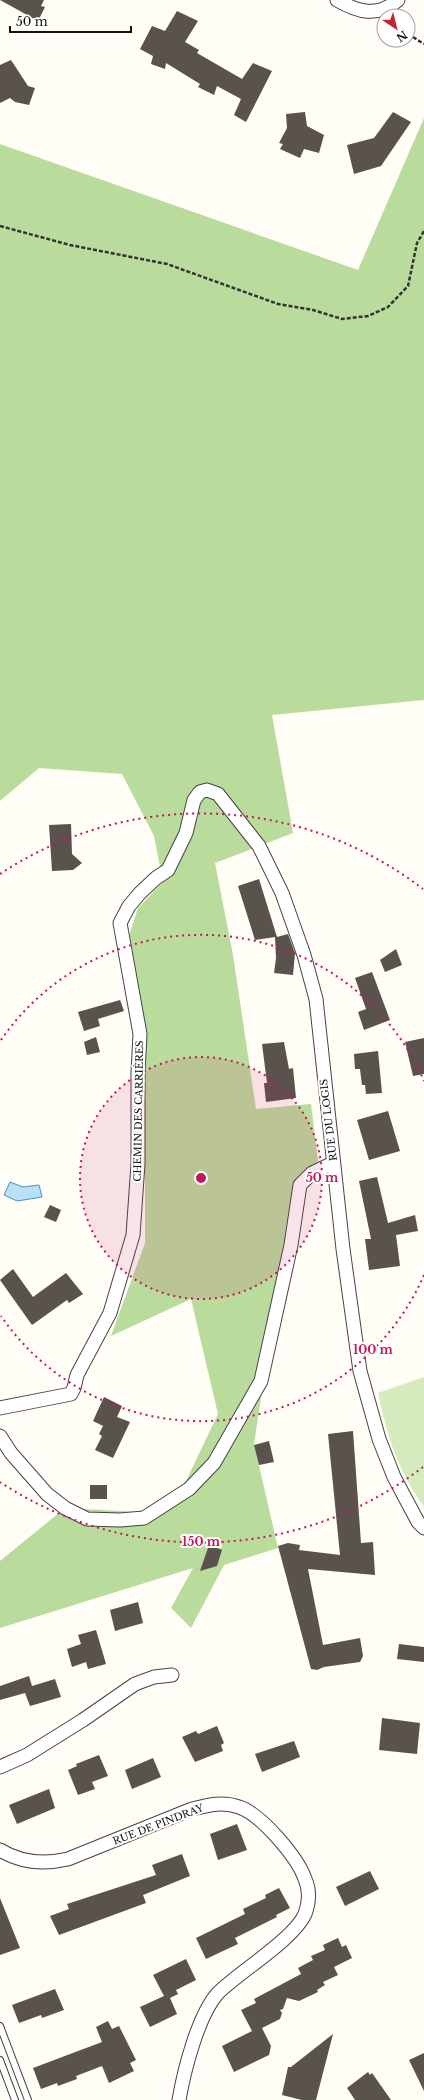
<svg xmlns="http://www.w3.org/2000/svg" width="424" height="2100" font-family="'Libre Baskerville',serif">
<rect width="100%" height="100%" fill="#fffdf5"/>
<path fill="#d5ebbd" d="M424,1377V1507C397,1469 388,1438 378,1393Z"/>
<polygon fill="#b9dc9c" points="424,118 424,700 272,715 293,833 215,863 233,955 256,1109 311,1104 318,1161 294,1182 254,1444 278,1548 224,1565 191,1628 171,1608 193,1568 0,1628 0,1561 65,1508 140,1512 185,1483 218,1414 191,1299 111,1336 145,1243 145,1031 129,936 138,908 163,882 154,836 122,774 39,768 0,801 0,144 358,270"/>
<polygon fill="#b9e0f7" stroke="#3f96cf" points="10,1182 23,1187 39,1185 42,1197 17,1201 4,1195"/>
<g fill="#5a524d">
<polygon points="0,0 44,0 41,6 45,7 38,21"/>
<polygon points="177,11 198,21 185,42 199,50 197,53 242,79 253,63 272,71 246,122 234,115 241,99 217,86 214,95 198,87 200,84 166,63 165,69 151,64 153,56 140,49 152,26 165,31"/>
<polygon points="11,60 28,86 35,88 29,105 15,102 10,98 0,103 0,65"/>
<polygon points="305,112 307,126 324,135 319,153 304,149 300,158 280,149 283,144 279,143 287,128 286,114"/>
<polygon points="393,112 411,122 381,166 354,174 347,145 374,138"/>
<polygon points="71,824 72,854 82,863 73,870 52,871 49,825"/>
<polygon points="259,879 277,937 288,934 295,953 293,975 274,973 276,958 275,937 255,940 238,886"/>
<polygon points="396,949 402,965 385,972 380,960"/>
<polygon points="372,972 390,1020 364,1030 358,1012 366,1009 355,978"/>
<polygon points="120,1000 124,1011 98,1019 100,1026 84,1031 78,1012"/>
<polygon points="96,1037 100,1052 87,1055 84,1042"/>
<polygon points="424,1038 424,1074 413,1076 405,1042"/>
<polygon points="284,1042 289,1069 293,1068 296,1098 266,1102 264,1083 267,1083 262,1044"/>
<polygon points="378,1051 382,1093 366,1094 365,1085 362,1085 360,1069 355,1069 354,1054"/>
<polygon points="388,1111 400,1151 369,1160 357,1120"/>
<polygon points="377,1177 388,1223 415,1215 418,1231 396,1235 400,1266 369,1270 365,1239 371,1239 359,1181"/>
<polygon points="50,1205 61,1210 56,1222 44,1217"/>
<polygon points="13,1269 33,1297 66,1273 83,1294 69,1303 67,1300 32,1325 0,1280"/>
<polygon points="104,1397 122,1406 117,1417 130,1422 113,1458 95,1450 102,1436 99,1434 103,1426 93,1421"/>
<polygon points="353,1431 361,1543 373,1542 375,1575 308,1569 323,1645 360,1638 363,1656 360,1662 324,1667 317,1670 311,1669 278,1546 288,1543 300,1545 299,1550 340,1555 328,1434"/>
<polygon points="269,1441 274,1462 259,1465 254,1445"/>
<rect x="90" y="1485" width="17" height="14"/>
<polygon points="209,1545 222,1550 217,1566 200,1571"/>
<polygon points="138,1602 143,1623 115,1631 110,1610"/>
<polygon points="96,1630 106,1664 88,1669 86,1662 72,1667 67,1649 81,1644 78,1635"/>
<polygon points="399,1644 424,1647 424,1662 397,1659"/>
<polygon points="29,1676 32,1686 55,1679 61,1697 30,1706 25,1693 0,1700 0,1686"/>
<polygon points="382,1718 420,1723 417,1754 379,1750"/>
<polygon points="217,1726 224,1743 221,1745 223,1751 195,1762 182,1737 196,1731 198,1734"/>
<polygon points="294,1741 300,1757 262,1772 255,1754"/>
<polygon points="99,1755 108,1776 92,1782 95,1789 78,1795 68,1770 77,1766 76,1764"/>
<polygon points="153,1758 161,1777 132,1789 125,1770"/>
<polygon points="49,1789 55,1808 17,1824 9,1805"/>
<polygon points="237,1824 247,1850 218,1860 210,1834"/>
<polygon points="182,1854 190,1876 143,1895 146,1903 59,1935 50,1916 69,1909 67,1904 156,1875 152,1865"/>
<polygon points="370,1871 379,1889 345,1906 336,1887"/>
<polygon points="279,1888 290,1908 276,1915 277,1917 235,1938 238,1944 206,1959 196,1938 245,1914 243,1909 266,1898 265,1895"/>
<polygon points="0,1898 20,1948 0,1955"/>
<polygon points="338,1938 342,1947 346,1945 352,1958 334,1967 338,1975 323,1982 325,1985 317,1990 318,1992 299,2001 287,1998 283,2009 280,2010 282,2013 280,2019 262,2028 271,2046 269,2055 234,2072 222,2046 252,2031 241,2010 256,2003 254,1999 301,1974 298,1968 313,1960 311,1956 325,1950 323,1945"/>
<polygon points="186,1959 196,1980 176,1990 178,1994 170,1998 177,2014 150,2027 140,2007 164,1996 153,1975"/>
<polygon points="55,1989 64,2010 42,2018 41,2015 19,2023 12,2005"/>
<polygon points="108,2021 112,2029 119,2026 136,2060 130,2063 134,2071 109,2083 102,2066 76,2076 77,2079 58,2086 57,2083 41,2089 33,2068 102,2042 96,2027"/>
<polygon points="333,2034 316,2100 302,2100 282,2095 288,2067 291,2067"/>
<polygon points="424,2053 424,2091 409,2060"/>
<polygon points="368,2072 370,2075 372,2073 391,2100 355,2100 347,2088"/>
</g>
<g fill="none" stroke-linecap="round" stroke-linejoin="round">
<g stroke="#444" stroke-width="8">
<g id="lane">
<polyline points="0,2026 28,2100"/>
<polyline points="0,2060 15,2100"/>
</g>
</g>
<g stroke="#444" stroke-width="15">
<g id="street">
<path d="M337,0C358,12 377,18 398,0"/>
<polyline points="0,1408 71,1394 74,1388 77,1375 110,1313 133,1235 138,1164 138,1072 140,1034 120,923 129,906 140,893 156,878 168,870 186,833 194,800 200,792 207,790 218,794 259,846 282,893 304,955 316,999 343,1249 360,1371 379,1439 394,1477 418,1522 424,1528"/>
<polyline points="0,1436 11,1453 47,1494 65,1508 87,1519 120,1520 144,1518 189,1489 214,1463 261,1381 291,1245 300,1185 312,1173 333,1163"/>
<polyline points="0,1767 27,1755 83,1720 135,1684 154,1677 172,1675"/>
<path d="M0,1850C21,1863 46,1864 68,1859L192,1809C208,1805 223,1801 239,1807C261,1814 298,1858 305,1879C310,1890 309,1903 305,1914C294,1939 239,1972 218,1993C198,2015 184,2071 179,2100"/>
</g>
</g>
<g stroke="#333" stroke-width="2.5" stroke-dasharray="4 2" stroke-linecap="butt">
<polyline points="408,34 424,44"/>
<polyline points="0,226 70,245 167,264 278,304 313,310 342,319 368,316 388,307 408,286 417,243 424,231"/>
</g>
<use href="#lane" stroke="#fff" stroke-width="6"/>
<use href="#street" stroke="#fff" stroke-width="13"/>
</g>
<circle cx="201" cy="1178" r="121" fill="#c2185b" fill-opacity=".12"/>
<g fill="none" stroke="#c2185b" stroke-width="2" stroke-dasharray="2 4">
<circle cx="201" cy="1178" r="121"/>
<path d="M424 1275A243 243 0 0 1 1 1316M1 1040A243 243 0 0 1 424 1081"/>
<path d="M423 1467A364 364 0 0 1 0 1482M0 874A364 364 0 0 1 423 889"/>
</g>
<g text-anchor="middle" stroke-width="4" stroke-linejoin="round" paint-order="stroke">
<g font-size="10" fill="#111" stroke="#fff">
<text transform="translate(138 1111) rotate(-89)" y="4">CHEMIN DES CARRIÈRES</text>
<text transform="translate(328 1120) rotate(-97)" y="4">RUE DU LOGIS</text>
<text transform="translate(158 1824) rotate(-21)" y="4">RUE DE PINDRAY</text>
</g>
</g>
<circle cx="201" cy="1178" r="6" fill="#c2185b" stroke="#fff" stroke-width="2"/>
<g font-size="12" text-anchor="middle" font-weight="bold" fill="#c2185b" stroke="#fff" stroke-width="4" stroke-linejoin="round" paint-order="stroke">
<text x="322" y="1182">50 m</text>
<text x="373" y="1354">100 m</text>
<text x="201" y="1546">150 m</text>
</g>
<g transform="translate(396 28) rotate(145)"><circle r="19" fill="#ffffff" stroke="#a0a0a0"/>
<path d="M0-3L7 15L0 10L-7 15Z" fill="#c4262e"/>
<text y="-6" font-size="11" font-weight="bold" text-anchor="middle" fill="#111111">N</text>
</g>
<path d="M10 26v6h121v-6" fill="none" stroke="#111111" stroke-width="2"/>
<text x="16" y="26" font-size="12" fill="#111111" stroke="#ffffff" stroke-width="3" paint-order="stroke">50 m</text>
</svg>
